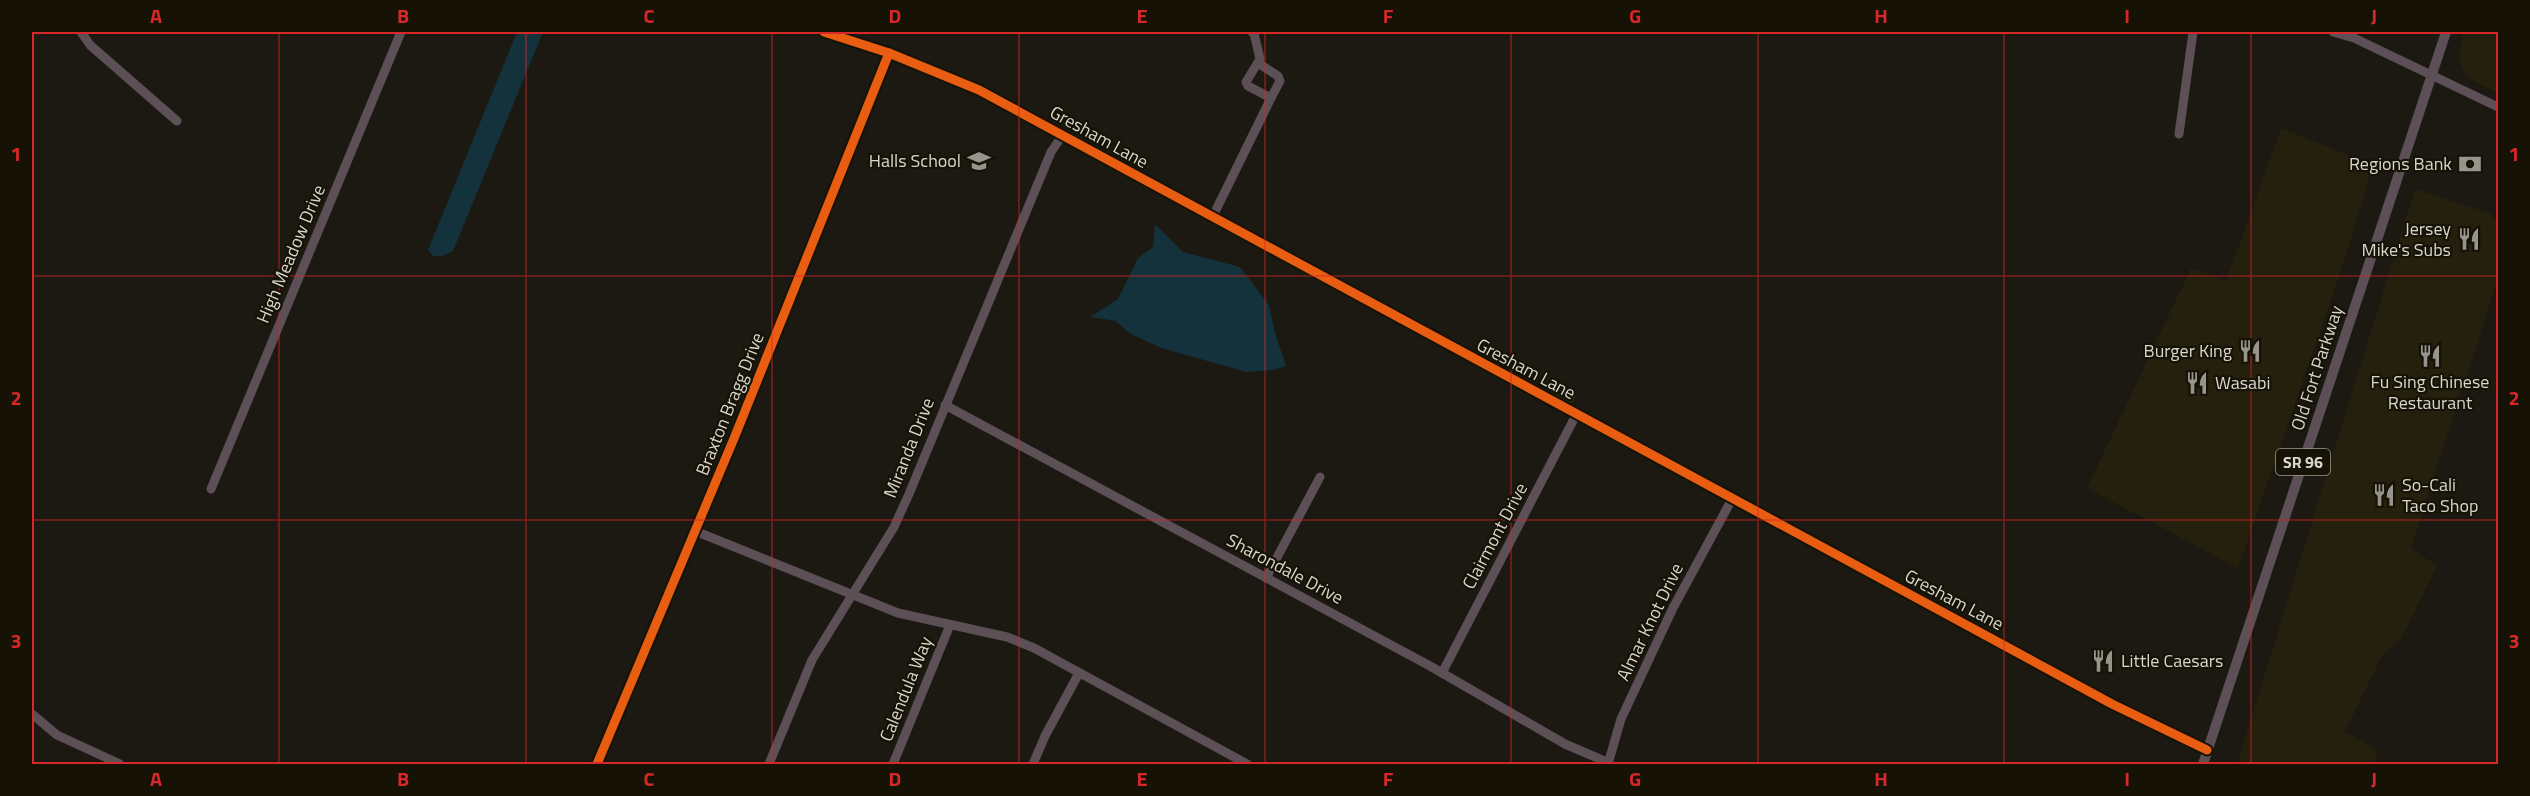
<svg xmlns="http://www.w3.org/2000/svg" width="2530" height="796" font-family="'Titillium Web',sans-serif">
<defs>
<pattern id="cemetery-stones" width="16" height="16" patternUnits="userSpaceOnUse" patternTransform="scale(1.5)"><rect width="16" height="16" fill="#303202"/><path d="M2 7V4a2 2 0 0 1 4 0v3zM10 15v-3a2 2 0 0 1 4 0v3z" fill="#4d4f26"/></pattern>
</defs>
<rect width="100%" height="100%" fill="#1b1912"/>
<g fill="#25200e">
<polygon points="2463,32 2498,32 2498,93 2466,77 2459,61"/>
<polygon points="2281,128 2373,165 2346,256 2238,568 2087,488 2191,268 2226,281"/>
<polygon points="2415,189 2489,213 2498,222 2498,279 2411,548 2437,566 2401,639 2382,655 2345,732 2378,750 2373,764 2237,764"/>
</g>
<polygon fill="url(#cemetery-stones)" points="1556,382 1577,393 1572,403 1551,392"/>
<g fill="#14323b">
<polygon points="517,32 543,32 453,251 442,256 433,256 428,250"/>
<polygon points="1155,224 1183,252 1240,267 1269,305 1275,333 1286,366 1273,370 1247,372 1161,348 1129,333 1116,321 1090,317 1118,299 1138,258 1153,247"/>
</g>
<g fill="none" stroke-linecap="round" stroke-linejoin="round">
<g stroke="#5c5056" stroke-width="9">
<polyline points="81,32 90,45 177,121"/>
<polyline points="824,32 889,53 979,90 2112,704 2207,750"/>
<polyline points="2333,32 2354,38 2498,107"/>
<polyline points="1258,63 1278,76 1280,81 1271,98"/>
<polyline points="2179,134 2193,32"/>
<polyline points="1212,218 1271,98 1248,86 1246,82 1260,59 1254,33 1252,32"/>
<polyline points="945,405 1430,666 1565,744 1609,763"/>
<polyline points="211,489 401,32"/>
<polyline points="695,531 898,613 1007,637 1034,648 1247,764"/>
<polyline points="1266,578 1320,477"/>
<polyline points="1442,673 1576,415"/>
<polyline points="32,714 57,735 120,764"/>
<polyline points="597,764 735,436 889,53"/>
<polyline points="769,764 812,660 894,527 909,494 1051,152 1062,136"/>
<polyline points="893,764 950,625"/>
<polyline points="1033,764 1045,736 1079,673"/>
<polyline points="1608,764 1621,719 1673,608 1732,499"/>
</g>
<polyline stroke="#5c5056" stroke-width="10" points="2203,764 2446,32"/>
<g stroke="#161306" stroke-width="13">
<g id="cycleway">
<polyline points="824,32 889,53 979,90 2112,704 2207,750"/>
<polyline points="597,764 735,436 889,53"/>
</g>
</g>
<use href="#cycleway" stroke="#e95d12" stroke-width="9"/>
</g>
<path fill="none" stroke="#d62828" stroke-width="1.5" stroke-opacity="0.55" d="M279,32V764M526,32V764M772,32V764M1019,32V764M1265,32V764M1511,32V764M1758,32V764M2004,32V764M2251,32V764M32,276H2498M32,520H2498"/>
<defs>
<g id="school-bare" transform="scale(1.8)"><path d="M0-5L7-2L0 1L-7-2ZM-4 1L0 2.5L4 1V4Q0 6-4 4Z" fill="#96948c" stroke="#161306" stroke-width="2.5" paint-order="stroke"/></g>
<g id="bank-bare" transform="scale(1.8)"><path d="M-6-4H6V4H-6ZM0-2.3a2.3 2.3 0 1 0 0 4.6a2.3 2.3 0 1 0 0-4.6Z" fill="#96948c" stroke="#161306" stroke-width="2.5" paint-order="stroke"/></g>
<g id="restaurant-bare" transform="scale(1.8)"><path d="M-5-6h1v4h1v-4h1v4h1v-4h1v5L-1.5 .5V6h-2V.5L-5-1ZM5-6V6H3V1.5H1.5Q1.5-4 5-6Z" fill="#96948c" stroke="#161306" stroke-width="2.5" paint-order="stroke"/></g>
</defs>
<g fill-rule="evenodd">
<use href="#school-bare" x="979" y="161"/>
<use href="#bank-bare" x="2470" y="164"/>
<use href="#restaurant-bare" x="2469" y="239"/>
<use href="#restaurant-bare" x="2250" y="351"/>
<use href="#restaurant-bare" x="2430" y="356"/>
<use href="#restaurant-bare" x="2197" y="383"/>
<use href="#restaurant-bare" x="2384" y="495"/>
<use href="#restaurant-bare" x="2103" y="661"/>
</g>
<g text-anchor="middle" stroke-width="4.5" stroke-linejoin="round" paint-order="stroke">
<rect fill="#161306" stroke="#9e9c91" stroke-width="1.5" x="2276" y="449" width="54" height="26" rx="4.5"/>
<g font-size="16" font-weight="bold" fill="#d8d6cd">
<text x="2303" y="468">SR 96</text>
</g>
<g font-size="18" fill="#d8d6cd" stroke="#161306">
<text transform="translate(1099 137) rotate(29)" y="6">Gresham Lane</text>
<text transform="translate(291 254) rotate(-67)" y="6">High Meadow Drive</text>
<text transform="translate(2317 368) rotate(-72)" y="6">Old Fort Parkway</text>
<text transform="translate(1526 369) rotate(28)" y="6">Gresham Lane</text>
<text transform="translate(730 404) rotate(-68)" y="6">Braxton Bragg Drive</text>
<text transform="translate(909 448) rotate(-68)" y="6">Miranda Drive</text>
<text transform="translate(1495 536) rotate(-62)" y="6">Clairmont Drive</text>
<text transform="translate(1285 569) rotate(28)" y="6">Sharondale Drive</text>
<text transform="translate(1954 600) rotate(28)" y="6">Gresham Lane</text>
<text transform="translate(1650 622) rotate(-64)" y="6">Almar Knot Drive</text>
<text transform="translate(906 689) rotate(-68)" y="6">Calendula Way</text>
</g>
<g font-size="18" fill="#d8d6cd" stroke="#161306" text-anchor="end">
<text x="961" y="167">Halls School</text>
<text x="2452" y="170">Regions Bank</text>
<text x="2451" y="235">Jersey<tspan x="2451" dy="21">Mike's Subs</tspan></text>
<text x="2232" y="357">Burger King</text>
<text x="2430" y="388" text-anchor="middle">Fu Sing Chinese<tspan x="2430" dy="21">Restaurant</tspan></text>
<text x="2215" y="389" text-anchor="start">Wasabi</text>
<text x="2402" y="491" text-anchor="start">So-Cali<tspan x="2402" dy="21">Taco Shop</tspan></text>
<text x="2121" y="667" text-anchor="start">Little Caesars</text>
</g>
</g>
<rect width="2530" height="796" fill="none" stroke="#161306" stroke-width="66"/>
<rect x="33" y="33" width="2464" height="730" fill="none" stroke="#d62828" stroke-width="2"/>
<g font-size="20" text-anchor="middle" font-weight="bold" fill="#d62828">
<text x="156" y="23">A</text>
<text x="403" y="23">B</text>
<text x="649" y="23">C</text>
<text x="895" y="23">D</text>
<text x="1142" y="23">E</text>
<text x="1388" y="23">F</text>
<text x="1635" y="23">G</text>
<text x="1881" y="23">H</text>
<text x="2127" y="23">I</text>
<text x="2374" y="23">J</text>
<text x="16" y="161">1</text>
<text x="2514" y="161">1</text>
<text x="16" y="405">2</text>
<text x="2514" y="405">2</text>
<text x="16" y="648">3</text>
<text x="2514" y="648">3</text>
<text x="156" y="786">A</text>
<text x="403" y="786">B</text>
<text x="649" y="786">C</text>
<text x="895" y="786">D</text>
<text x="1142" y="786">E</text>
<text x="1388" y="786">F</text>
<text x="1635" y="786">G</text>
<text x="1881" y="786">H</text>
<text x="2127" y="786">I</text>
<text x="2374" y="786">J</text>
</g>
</svg>
